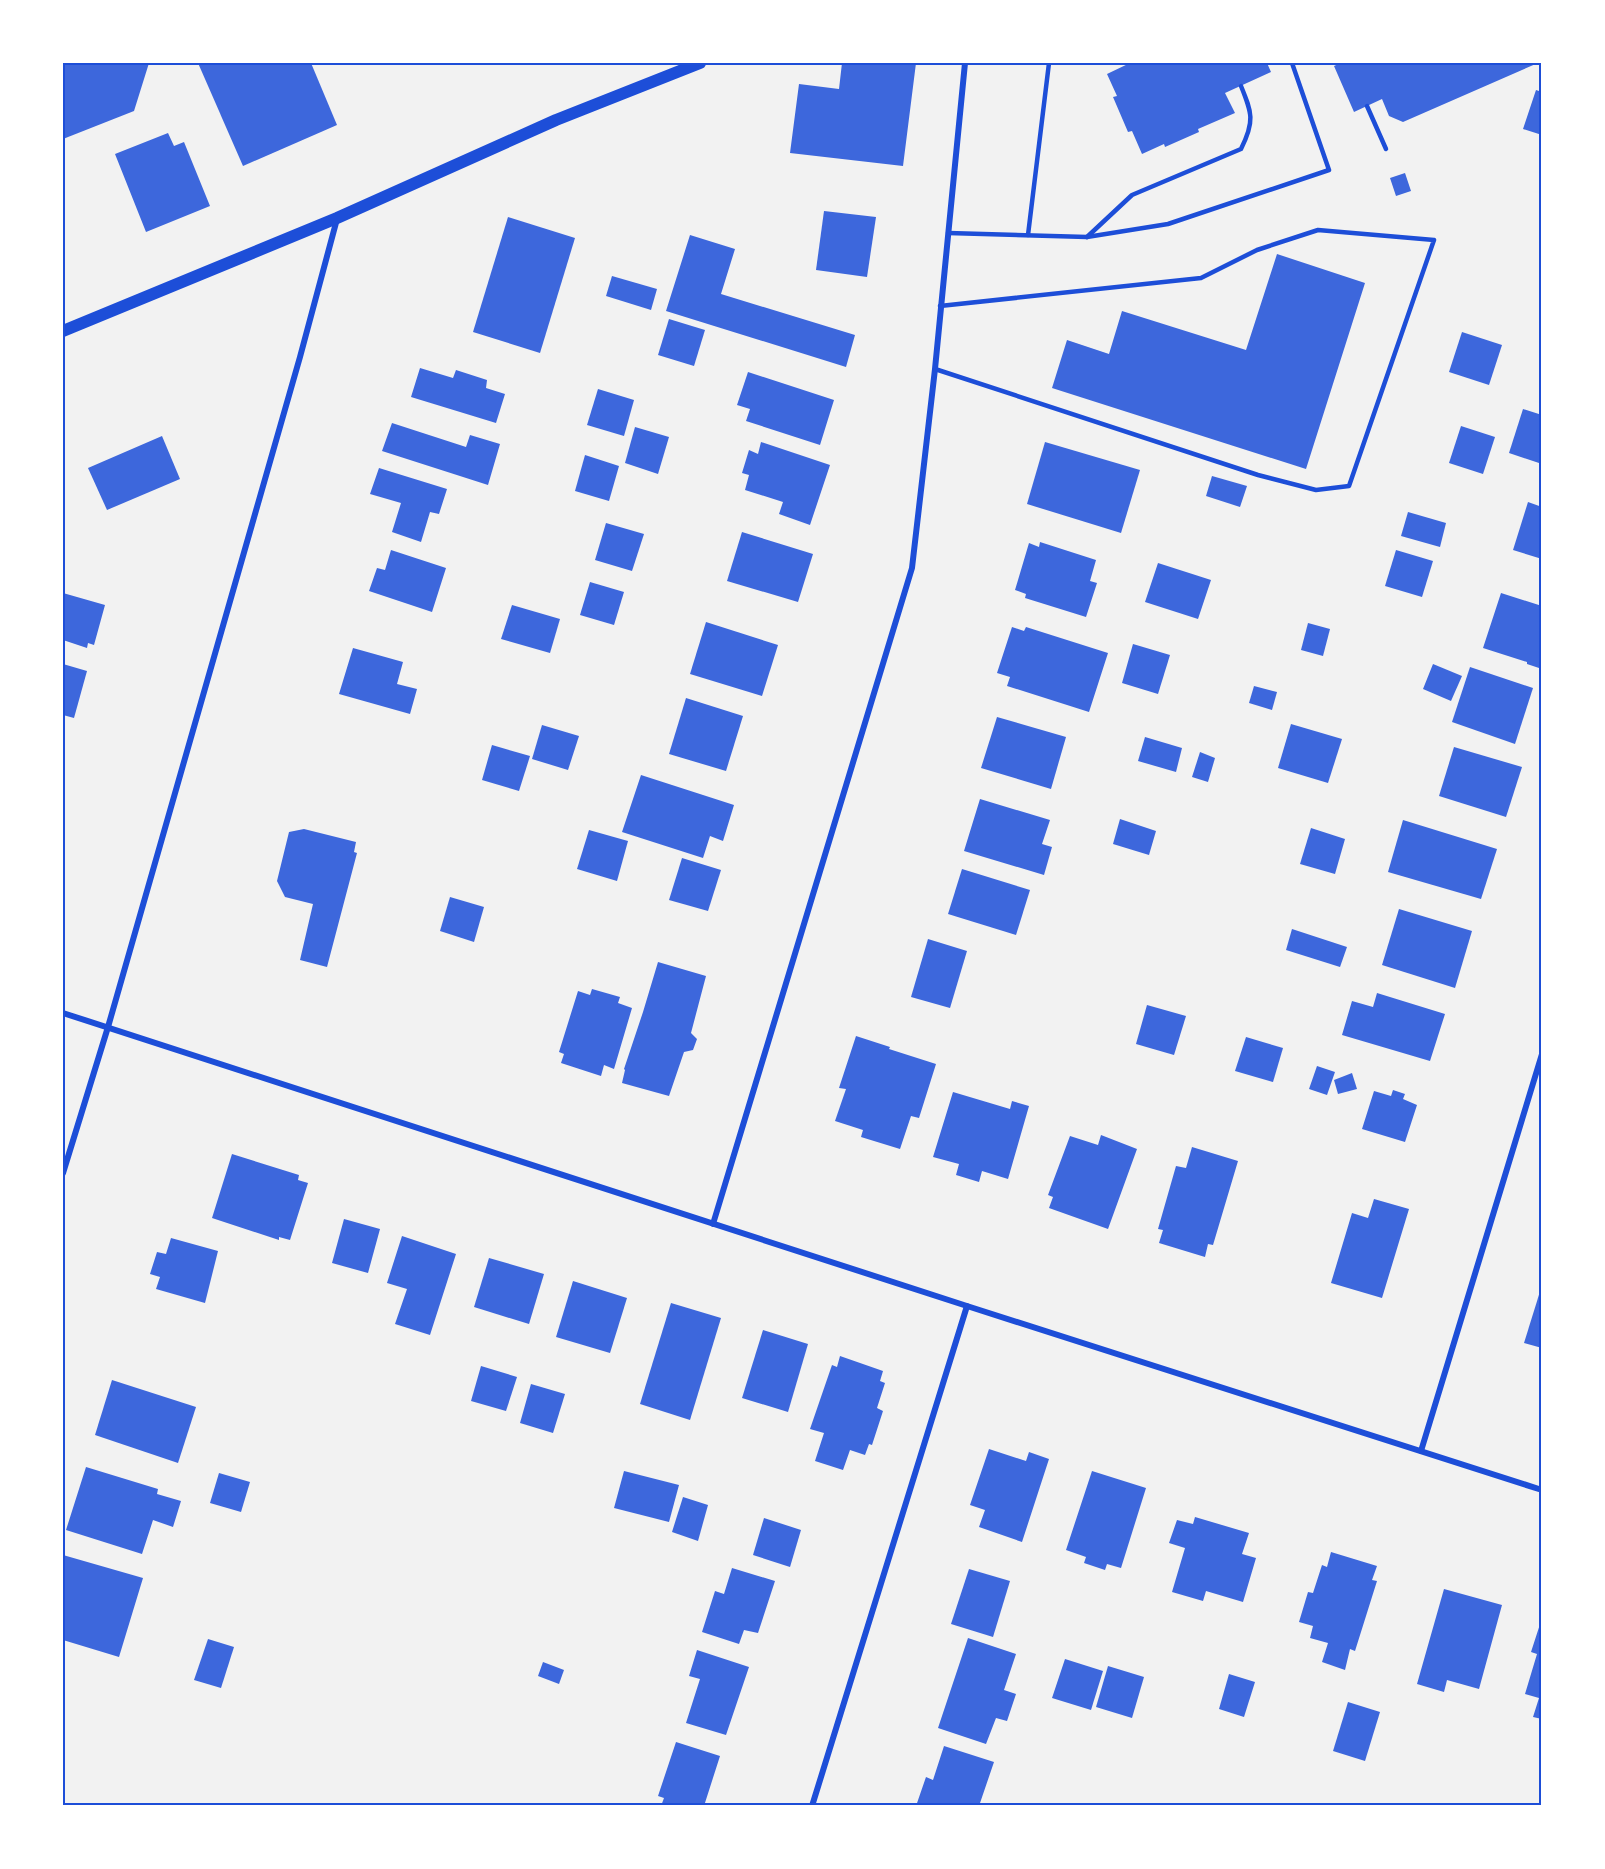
<svg xmlns="http://www.w3.org/2000/svg" width="1605" height="1869" font-family="'IBM Plex Sans',sans-serif">
<rect width="100%" height="100%" fill="#f2f2f2"/>
<g fill="#3d67dc">
<polygon points="63,63 149,63 134,111 63,139"/>
<polygon points="198,63 311,63 337,125 243,166"/>
<polygon points="842,63 916,63 903,166 790,153 799,84 839,89"/>
<polygon points="1130,63 1267,63 1271,72 1225,93 1235,113 1198,129 1199,132 1165,147 1164,144 1142,154 1132,131 1128,132 1113,97 1117,96 1107,74"/>
<polygon points="1341,63 1538,63 1403,122 1389,116 1382,99 1354,112 1334,66"/>
<polygon points="1536,90 1542,92 1542,135 1523,129"/>
<polygon points="168,133 174,146 184,142 210,206 146,232 115,154"/>
<polygon points="1405,173 1411,191 1396,196 1390,178"/>
<polygon points="824,211 876,217 867,277 816,270"/>
<polygon points="508,217 575,238 540,353 473,332"/>
<polygon points="690,235 735,249 721,294 855,335 846,367 666,311"/>
<polygon points="1277,254 1365,283 1306,469 1052,388 1067,340 1109,354 1122,311 1246,350"/>
<polygon points="612,276 657,289 651,310 606,296"/>
<polygon points="669,319 705,330 694,366 658,355"/>
<polygon points="1462,332 1502,345 1489,385 1449,372"/>
<polygon points="420,368 453,378 456,370 487,380 486,388 505,394 496,423 411,397"/>
<polygon points="748,372 834,400 820,445 746,421 750,409 737,405"/>
<polygon points="598,389 634,400 624,436 587,425"/>
<polygon points="1523,409 1542,415 1542,464 1509,453"/>
<polygon points="392,423 466,447 470,435 500,444 488,485 382,451"/>
<polygon points="1461,426 1495,437 1483,474 1449,463"/>
<polygon points="635,427 669,437 658,474 625,463"/>
<polygon points="162,436 180,479 107,510 88,468"/>
<polygon points="761,442 830,465 810,525 779,514 783,502 745,490 749,475 742,473 749,450 758,454"/>
<polygon points="1045,442 1140,470 1121,533 1027,504"/>
<polygon points="585,455 619,466 609,501 575,491"/>
<polygon points="379,468 447,489 439,514 430,512 421,542 392,532 401,503 370,494"/>
<polygon points="1212,476 1247,486 1240,507 1206,496"/>
<polygon points="1528,502 1542,507 1542,559 1513,550"/>
<polygon points="1408,512 1446,523 1440,547 1401,536"/>
<polygon points="606,523 644,534 632,571 595,560"/>
<polygon points="742,532 813,554 798,602 727,581"/>
<polygon points="1040,542 1096,560 1090,581 1097,583 1086,617 1025,598 1026,594 1015,590 1029,543 1039,547"/>
<polygon points="391,550 446,568 432,612 369,591 377,568 385,570"/>
<polygon points="1396,550 1433,561 1422,597 1385,586"/>
<polygon points="1158,563 1211,580 1198,619 1145,602"/>
<polygon points="590,582 624,592 614,625 580,615"/>
<polygon points="63,593 105,605 94,645 88,643 87,648 63,640"/>
<polygon points="1501,593 1542,606 1542,669 1527,664 1527,662 1483,648"/>
<polygon points="512,605 560,619 550,653 501,639"/>
<polygon points="706,622 778,645 762,696 690,674"/>
<polygon points="1308,623 1330,629 1323,656 1301,650"/>
<polygon points="1012,627 1024,631 1026,627 1108,653 1089,712 1007,686 1010,677 997,673"/>
<polygon points="1133,644 1170,655 1158,694 1122,683"/>
<polygon points="353,648 403,662 397,684 417,689 410,714 339,694"/>
<polygon points="63,664 87,671 74,718 63,715"/>
<polygon points="1433,664 1462,676 1451,701 1423,689"/>
<polygon points="1470,667 1533,688 1515,744 1452,722"/>
<polygon points="1254,686 1277,692 1272,710 1249,703"/>
<polygon points="686,698 743,716 726,771 669,754"/>
<polygon points="997,717 1066,737 1051,789 981,768"/>
<polygon points="1291,724 1342,739 1328,783 1278,768"/>
<polygon points="542,725 579,736 568,770 532,759"/>
<polygon points="1145,737 1182,748 1176,772 1138,761"/>
<polygon points="492,745 530,756 519,791 482,780"/>
<polygon points="1454,747 1522,767 1506,817 1439,796"/>
<polygon points="1200,752 1215,758 1208,782 1192,777"/>
<polygon points="641,775 734,805 723,841 710,836 703,858 622,832"/>
<polygon points="980,799 1050,820 1042,844 1052,847 1044,875 964,851"/>
<polygon points="1120,819 1156,831 1149,855 1113,844"/>
<polygon points="1403,820 1497,849 1481,899 1388,872"/>
<polygon points="1311,828 1345,839 1335,874 1300,864"/>
<polygon points="304,829 356,842 354,852 357,853 327,967 300,960 313,904 285,897 277,881 289,832"/>
<polygon points="589,830 628,841 617,881 577,869"/>
<polygon points="682,858 721,870 708,911 669,900"/>
<polygon points="962,869 1030,890 1016,935 948,914"/>
<polygon points="450,897 484,907 474,942 440,931"/>
<polygon points="1399,909 1472,931 1455,988 1382,965"/>
<polygon points="1292,929 1347,947 1340,967 1286,950"/>
<polygon points="928,939 967,951 950,1008 911,997"/>
<polygon points="658,962 706,976 691,1033 697,1039 693,1050 684,1052 669,1096 622,1083 625,1070 624,1069 643,1012"/>
<polygon points="592,989 620,997 618,1003 632,1008 614,1069 604,1065 601,1076 561,1063 564,1054 559,1052 578,991 590,995"/>
<polygon points="1377,993 1445,1014 1430,1061 1342,1035 1352,1001 1373,1007"/>
<polygon points="1147,1005 1186,1016 1174,1055 1136,1044"/>
<polygon points="856,1036 890,1047 889,1049 936,1064 919,1118 911,1116 900,1149 861,1137 863,1130 835,1121 846,1089 839,1088"/>
<polygon points="1246,1037 1283,1048 1273,1082 1235,1071"/>
<polygon points="1317,1066 1335,1072 1327,1095 1309,1089"/>
<polygon points="1352,1073 1357,1089 1338,1094 1334,1080"/>
<polygon points="1393,1090 1405,1094 1403,1099 1417,1105 1405,1142 1362,1129 1374,1091 1391,1096"/>
<polygon points="953,1092 1010,1109 1012,1101 1029,1106 1008,1179 982,1171 979,1182 956,1175 959,1164 933,1157"/>
<polygon points="1101,1135 1137,1149 1108,1229 1049,1208 1053,1197 1048,1195 1070,1136 1098,1145"/>
<polygon points="1192,1147 1238,1161 1213,1245 1208,1244 1205,1257 1159,1243 1163,1230 1158,1229 1176,1166 1186,1168"/>
<polygon points="232,1154 299,1175 298,1180 308,1183 290,1240 279,1237 279,1240 212,1218"/>
<polygon points="1374,1199 1409,1209 1382,1298 1331,1283 1352,1213 1368,1218"/>
<polygon points="344,1219 380,1229 368,1273 332,1263"/>
<polygon points="402,1236 456,1254 430,1335 395,1324 407,1289 387,1283"/>
<polygon points="171,1238 218,1251 205,1303 156,1289 160,1277 150,1274 157,1252 166,1254"/>
<polygon points="489,1258 544,1274 529,1324 474,1307"/>
<polygon points="573,1281 627,1298 610,1353 556,1337"/>
<polygon points="1542,1285 1542,1348 1524,1343"/>
<polygon points="671,1303 721,1318 690,1420 640,1404"/>
<polygon points="763,1330 808,1344 788,1412 742,1398"/>
<polygon points="840,1356 883,1371 880,1381 885,1383 877,1408 883,1411 872,1445 869,1444 865,1455 850,1450 843,1470 815,1461 824,1433 810,1429 832,1365 837,1367"/>
<polygon points="481,1366 517,1377 506,1411 471,1401"/>
<polygon points="112,1380 196,1407 178,1463 95,1435"/>
<polygon points="531,1384 565,1394 553,1433 520,1423"/>
<polygon points="989,1449 1026,1461 1029,1452 1049,1459 1022,1542 979,1527 985,1510 970,1505"/>
<polygon points="86,1467 158,1489 157,1494 181,1501 173,1527 153,1520 142,1554 66,1530"/>
<polygon points="624,1471 679,1485 669,1522 614,1508"/>
<polygon points="1092,1471 1146,1488 1121,1568 1107,1564 1105,1570 1084,1563 1086,1557 1066,1550"/>
<polygon points="219,1473 250,1482 241,1512 210,1503"/>
<polygon points="683,1497 708,1505 698,1541 672,1532"/>
<polygon points="1195,1517 1249,1533 1242,1554 1256,1558 1243,1602 1206,1591 1203,1601 1172,1592 1185,1548 1169,1543 1177,1520 1193,1524"/>
<polygon points="764,1518 801,1530 790,1567 753,1555"/>
<polygon points="1331,1552 1377,1566 1372,1580 1377,1581 1355,1651 1350,1649 1345,1670 1322,1662 1328,1643 1310,1638 1313,1626 1299,1622 1308,1592 1313,1593 1322,1565 1327,1567"/>
<polygon points="63,1555 143,1578 119,1657 63,1640 65,1595 63,1594"/>
<polygon points="732,1568 775,1581 758,1633 744,1630 739,1644 702,1632 715,1591 724,1594"/>
<polygon points="969,1569 1010,1581 993,1637 951,1624"/>
<polygon points="1444,1589 1502,1605 1479,1689 1447,1680 1444,1692 1417,1684"/>
<polygon points="1542,1618 1542,1719 1533,1717 1539,1698 1525,1694 1537,1654 1531,1652"/>
<polygon points="968,1638 1016,1654 1004,1690 1016,1694 1007,1721 996,1718 986,1744 938,1728"/>
<polygon points="208,1639 234,1647 221,1688 194,1680"/>
<polygon points="697,1650 749,1667 726,1735 686,1723 700,1679 689,1676"/>
<polygon points="1065,1659 1103,1671 1091,1710 1052,1698"/>
<polygon points="543,1662 564,1670 559,1684 538,1676"/>
<polygon points="1108,1666 1144,1677 1132,1718 1096,1707"/>
<polygon points="1229,1674 1255,1682 1244,1717 1219,1709"/>
<polygon points="1348,1702 1380,1712 1365,1761 1333,1751"/>
<polygon points="676,1742 720,1756 704,1806 661,1806 664,1798 658,1796"/>
<polygon points="944,1746 994,1762 979,1806 916,1806 926,1777 933,1780"/>
</g>
<g fill="none" stroke-linecap="round" stroke-linejoin="round">
<g stroke="#1d4ed8" stroke-width="4.5">
<polyline points="1367,106 1386,149"/>
<polyline points="948,233 1087,237 1168,224 1329,170 1292,63"/>
<polyline points="1028,235 1049,63"/>
<path d="M1087,237L1132,195L1241,149C1255,121 1252,113 1241,86"/>
<polyline points="935,369 1258,475 1316,490 1349,486 1434,240 1318,230 1257,250 1201,278 940,306"/>
</g>
<g stroke="#1d4ed8" stroke-width="6">
<polyline points="63,1013 967,1306 1542,1490"/>
<polyline points="63,1173 108,1027 300,357 337,219"/>
<polyline points="713,1224 912,568 935,369 965,63"/>
<polyline points="1421,1451 1542,1054"/>
<polyline points="812,1806 967,1306"/>
</g>
<polyline stroke="#1d4ed8" stroke-width="12" points="63,331 337,218 556,120 700,63"/>
</g>
<rect width="1605" height="1869" fill="none" stroke="#ffffff" stroke-width="129"/>
<rect x="64" y="64" width="1476" height="1740" fill="none" stroke="#1d4ed8" stroke-width="2"/>
</svg>
